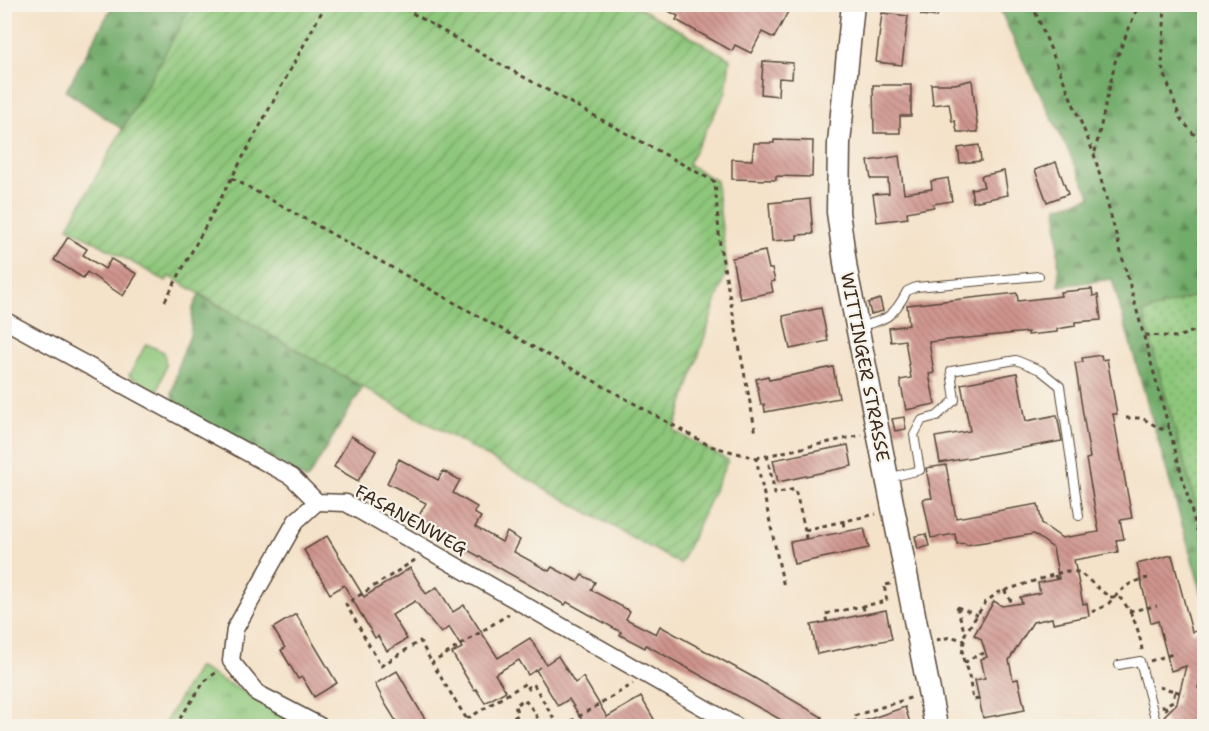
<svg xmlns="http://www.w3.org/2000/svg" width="1209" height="731" font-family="'Shantell Sans',sans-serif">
<defs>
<pattern id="grass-tufts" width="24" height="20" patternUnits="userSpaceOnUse" patternTransform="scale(1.5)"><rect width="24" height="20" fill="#8ec77b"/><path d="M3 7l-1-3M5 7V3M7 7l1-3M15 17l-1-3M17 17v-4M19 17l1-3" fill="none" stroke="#75a264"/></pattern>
<pattern id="forest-firs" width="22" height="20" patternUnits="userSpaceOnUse" patternTransform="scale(1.5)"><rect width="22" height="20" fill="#72ac6b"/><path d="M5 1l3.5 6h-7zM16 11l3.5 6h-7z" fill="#5f8c57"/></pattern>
<pattern id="park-dots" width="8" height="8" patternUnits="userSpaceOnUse" patternTransform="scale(1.5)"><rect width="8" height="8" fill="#8ec77b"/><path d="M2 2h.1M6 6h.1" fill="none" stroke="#75a264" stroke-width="1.8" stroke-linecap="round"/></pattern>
<pattern id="garden-furrows" width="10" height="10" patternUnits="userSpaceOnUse" patternTransform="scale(1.5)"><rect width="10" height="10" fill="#8ec77b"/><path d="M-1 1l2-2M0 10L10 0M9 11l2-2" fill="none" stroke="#75a264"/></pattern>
<pattern id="building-back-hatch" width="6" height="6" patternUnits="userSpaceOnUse" patternTransform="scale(1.5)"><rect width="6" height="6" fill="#cf948d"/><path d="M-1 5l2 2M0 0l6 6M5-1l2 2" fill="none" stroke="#a97973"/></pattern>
</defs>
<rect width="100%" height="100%" fill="#f7f3e8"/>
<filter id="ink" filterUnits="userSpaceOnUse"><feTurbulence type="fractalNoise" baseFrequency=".0167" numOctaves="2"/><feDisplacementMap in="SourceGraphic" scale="12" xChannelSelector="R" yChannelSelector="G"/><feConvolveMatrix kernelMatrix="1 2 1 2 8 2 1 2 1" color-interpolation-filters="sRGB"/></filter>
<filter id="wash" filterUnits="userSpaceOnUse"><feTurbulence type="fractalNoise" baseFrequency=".008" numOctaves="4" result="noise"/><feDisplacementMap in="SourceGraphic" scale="24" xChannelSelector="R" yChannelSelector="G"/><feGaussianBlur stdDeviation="1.35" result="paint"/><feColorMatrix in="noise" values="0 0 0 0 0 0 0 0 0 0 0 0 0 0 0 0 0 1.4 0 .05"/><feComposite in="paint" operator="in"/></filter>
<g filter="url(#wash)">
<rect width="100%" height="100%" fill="#f4e2c9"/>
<g fill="url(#grass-tufts)" stroke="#64784c" stroke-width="1.5">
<polygon points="146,344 164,352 166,365 158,391 129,376"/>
<polygon points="198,667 286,715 280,726 163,726"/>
</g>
<g fill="url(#forest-firs)" stroke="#566b44" stroke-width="1.5">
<polygon points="113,5 192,5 122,129 66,91"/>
<polygon points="998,5 1204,5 1204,601 1112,279 1059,286 1057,207 1091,197 1022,58"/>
<polygon points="199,295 363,387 307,480 174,403 172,394 180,360 190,336 193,308"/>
</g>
<polygon fill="url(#park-dots)" stroke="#64784c" stroke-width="1.5" points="1204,293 1204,534 1143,313"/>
<polygon fill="url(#garden-furrows)" stroke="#64784c" stroke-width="1.5" points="192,5 635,5 730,59 726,92 688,164 716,181 727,268 674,431 728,460 680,564 302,353 169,276 166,281 68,227"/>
<g id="blocks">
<g fill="url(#building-back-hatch)">
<polygon points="656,4 792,4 774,38 762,32 751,53 735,45 732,51 676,20 678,16"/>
<polygon points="922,4 939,4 937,17 921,15"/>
<polygon points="882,13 908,16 902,65 876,62"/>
<polygon points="763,61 793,63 792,79 779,78 778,96 761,94"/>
<polygon points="972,80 978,132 957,132 955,121 952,121 949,103 933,105 931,84 955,84"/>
<polygon points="873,85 911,85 911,116 900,116 900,133 874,133"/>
<polygon points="774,140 813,141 812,177 776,176 776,180 732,179 732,159 752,160 754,143 774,143"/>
<polygon points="979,145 981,161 960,163 958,148"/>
<polygon points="899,156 904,193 932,189 931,181 948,178 952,201 933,204 934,207 907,212 908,218 877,222 873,194 889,193 888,179 871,179 868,161"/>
<polygon points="1056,162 1068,194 1047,202 1035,170"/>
<polygon points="1004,171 1008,195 973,202 971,189 984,187 981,176"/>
<polygon points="810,199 813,234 797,235 797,239 772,241 769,203"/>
<polygon points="68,237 87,249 83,255 105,269 111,259 137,274 123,296 87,272 83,278 54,260"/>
<polygon points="765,251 769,269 772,269 775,281 771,282 773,292 740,299 732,258"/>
<polygon points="1092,289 1093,296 1098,295 1101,320 1075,322 1075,326 1057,329 1057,332 1028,335 1028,332 929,342 934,373 929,374 935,404 906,410 900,380 911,378 905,340 891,342 889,328 909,325 907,305 1017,293 1018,301 1061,296 1060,292"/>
<polygon points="880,299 883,311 871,314 868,303"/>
<polygon points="821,308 828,341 790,349 783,316"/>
<polygon points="1101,355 1102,360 1107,359 1117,414 1113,414 1132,518 1120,520 1124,539 1116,540 1118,552 1074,560 1083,604 1087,603 1089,616 1053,623 1052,618 1033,622 1009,660 1013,680 1018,679 1025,710 983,718 975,680 985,678 981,659 987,657 981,639 974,635 994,601 1002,606 1022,603 1020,597 1040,593 1038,583 1059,579 1053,548 1034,534 966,545 965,543 957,544 955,534 931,538 923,499 932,498 926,468 946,465 956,518 1038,504 1042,524 1062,538 1099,532 1086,459 1090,458 1075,363 1083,362 1082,358"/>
<polygon points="833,367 839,398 765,412 764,404 761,405 756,379 768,376 769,380"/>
<polygon points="1017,373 1026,421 1057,415 1062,441 940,463 935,437 970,431 961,384"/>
<polygon points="904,417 906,429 895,431 892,419"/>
<polygon points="351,436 376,451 358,481 334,467"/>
<polygon points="848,445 852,466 778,482 773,460"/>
<polygon points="399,459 438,480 443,471 460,480 453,493 477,507 474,513 481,517 475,527 502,542 507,532 520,540 514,552 549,571 552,567 578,581 582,575 595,582 591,590 630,611 626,619 656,634 660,626 751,676 822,717 819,726 792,726 646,645 645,648 620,635 621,632 567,602 565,605 416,521 426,503 387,483"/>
<polygon points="864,528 869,548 794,564 790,542"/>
<polygon points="926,534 929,546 918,549 915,536"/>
<polygon points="327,536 364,597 410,568 426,594 437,587 453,612 464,605 498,658 530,638 546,664 558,656 575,683 583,677 607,717 641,697 658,726 586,726 569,699 558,706 536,670 540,667 528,675 519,660 495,674 506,691 485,703 476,689 474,690 452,653 462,648 449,627 441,633 415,601 392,615 407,639 387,651 378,636 375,638 344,585 330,594 304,550"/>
<polygon points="1172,555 1192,632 1198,631 1204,655 1204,666 1198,688 1204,690 1204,723 1200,726 1167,726 1164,716 1177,703 1186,666 1171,671 1158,621 1151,623 1137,564"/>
<polygon points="886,610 892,639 817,654 811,625"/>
<polygon points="296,614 337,683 314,697 302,677 298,679 281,650 285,648 273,628"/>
<polygon points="397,671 429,726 399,726 386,705 375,684"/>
<polygon points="905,707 911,726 855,726 855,724"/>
</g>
</g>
</g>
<g filter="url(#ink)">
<use href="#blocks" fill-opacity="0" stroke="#574638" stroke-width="1.5"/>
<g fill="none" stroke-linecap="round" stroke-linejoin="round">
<g stroke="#574638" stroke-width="10">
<g id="lane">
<path d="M857,327C886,320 893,318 907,291L916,287L1039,276"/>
<polyline points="888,478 920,470 914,435 922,420 937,416 955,400 951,371 1016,360 1040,370 1060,386 1079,516"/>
<polyline points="1119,665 1140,661 1157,726"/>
</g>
</g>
<g stroke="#574638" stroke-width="19">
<g id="street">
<polyline points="4,320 292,477 317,502 346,503 736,726"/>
<polyline points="317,502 296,521 235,629 231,661 257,693 320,726"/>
</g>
</g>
<g stroke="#574638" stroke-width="25">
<polyline id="secondary" points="853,4 839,143 838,212 846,270 936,726"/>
</g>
<g stroke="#574638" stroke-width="3" stroke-dasharray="4.5 4.5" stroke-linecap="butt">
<polyline points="397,4 489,58 715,182 720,246 756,434"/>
<polyline points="1032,4 1094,154 1204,556"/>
<polyline points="1165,4 1162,67 1180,118 1204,146"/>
<polyline points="1095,152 1115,62 1139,4"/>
<polyline points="232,178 710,446 756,458 784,587"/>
<polyline points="165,301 326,4"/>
<polyline points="1145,335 1178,337 1204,327"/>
<polyline points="1126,418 1142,418 1161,429 1170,428"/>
<polyline points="767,455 775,494 795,489 805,530"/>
<polyline points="756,458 862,435"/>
<polyline points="843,522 845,532"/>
<polyline points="806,539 805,530 876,514"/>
<polyline points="415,560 346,604 381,666 420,641 432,663"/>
<polyline points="1055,575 1058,582"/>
<polyline points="1004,590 1013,604"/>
<polyline points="863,606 865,614"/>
<polyline points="957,607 965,634"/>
<polyline points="957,607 983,617"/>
<polyline points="1129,611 1157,606"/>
<path d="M1092,612C1097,609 1105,607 1109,603C1123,588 1128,582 1148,578"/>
<polyline points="827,622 825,614 887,601 884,585 891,584"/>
<polyline points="936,640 952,637 964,640"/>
<polyline points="1150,661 1176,653"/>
<polyline points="964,663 977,655 986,653"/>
<polyline points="1159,687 1175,691 1173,701 1162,707"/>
<polyline points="1175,691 1184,694"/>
<path d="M979,699L973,700L969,676L962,655L965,634L985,603L997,593L1065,571L1079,572L1109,597H1119C1132,610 1140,632 1142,650"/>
<polyline points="1165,706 1168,713"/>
<polyline points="467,719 526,683 529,689 534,685 558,726"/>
<polyline points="506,722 518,715 515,706 524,699 533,710 542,726"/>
<polyline points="856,724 854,716 913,697"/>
<polyline points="175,726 204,682 219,670"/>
<polyline points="471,726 432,663 509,614"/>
<polyline points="563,726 633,684"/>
</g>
<use href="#lane" stroke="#fff" stroke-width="8"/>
<use href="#street" stroke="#fff" stroke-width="16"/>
<use href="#secondary" stroke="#fff" stroke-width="22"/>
</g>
</g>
<g text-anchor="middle" stroke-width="4.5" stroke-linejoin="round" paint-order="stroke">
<g font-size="18" fill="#3b2a1e" stroke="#f7f3e8">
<text transform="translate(865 367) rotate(79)" y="6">WITTINGER STRASSE</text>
<text transform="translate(411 520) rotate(29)" y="6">FASANENWEG</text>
</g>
</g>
<rect width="1209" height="731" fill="none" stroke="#f7f3e8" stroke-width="24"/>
</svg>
